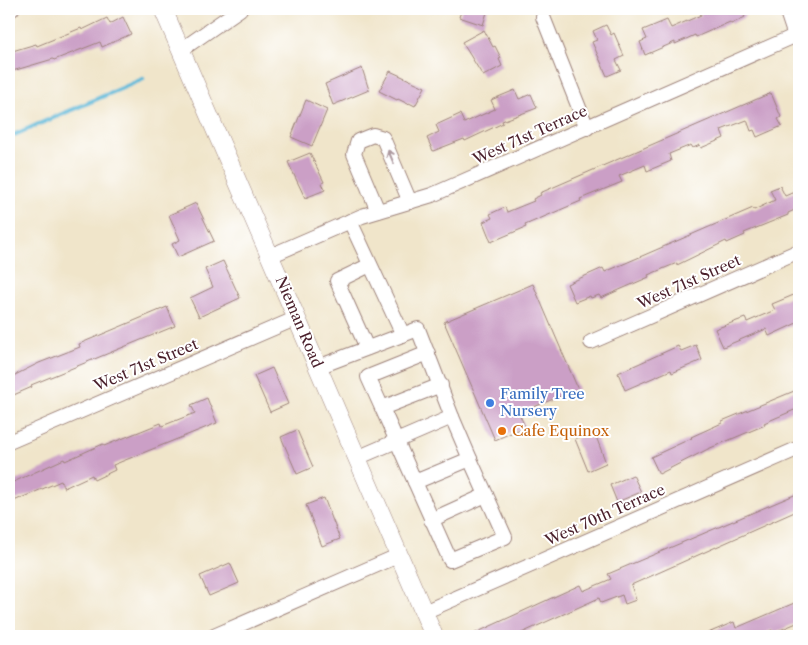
<svg xmlns="http://www.w3.org/2000/svg" width="808" height="645" font-family="'Libre Caslon Text',serif">
<rect width="100%" height="100%" fill="#fff"/>
<filter id="ink" filterUnits="userSpaceOnUse"><feTurbulence type="fractalNoise" baseFrequency=".02" numOctaves="2"/><feDisplacementMap in="SourceGraphic" scale="10" xChannelSelector="R" yChannelSelector="G"/><feConvolveMatrix kernelMatrix="1 2 1 2 8 2 1 2 1" color-interpolation-filters="sRGB"/></filter>
<filter id="wash" filterUnits="userSpaceOnUse"><feTurbulence type="fractalNoise" baseFrequency=".0096" numOctaves="4" result="noise"/><feDisplacementMap in="SourceGraphic" scale="20" xChannelSelector="R" yChannelSelector="G"/><feGaussianBlur stdDeviation="1.12" result="paint"/><feColorMatrix in="noise" values="0 0 0 0 0 0 0 0 0 0 0 0 0 0 0 0 0 1.4 0 .05"/><feComposite in="paint" operator="in"/></filter>
<g filter="url(#wash)">
<rect width="100%" height="100%" fill="#f0e5ca"/>
<g fill="none" stroke-linecap="round" stroke-linejoin="round">
<polyline stroke="#5ab8d8" stroke-width="4.5" points="9,137 143,79"/>
</g>
<g id="blocks">
<g fill="#cb9fc6">
<polygon points="462,9 488,9 483,25 459,17"/>
<polygon points="699,9 741,9 745,17 731,24 730,22 696,37 695,35 675,44 675,42 645,55 640,42 647,39 643,30 667,20 671,28 701,15"/>
<polygon points="123,17 131,34 102,47 100,42 54,60 53,59 9,72 9,52 36,44 37,46 81,28 82,30 107,18 110,24"/>
<polygon points="606,25 611,35 614,33 624,56 616,60 621,70 607,76 592,42 597,40 593,31"/>
<polygon points="484,30 493,47 495,46 501,58 499,59 502,66 483,76 462,42"/>
<polygon points="362,68 369,90 333,105 325,84"/>
<polygon points="390,71 425,87 415,106 409,103 408,104 398,99 397,100 379,91"/>
<polygon points="515,90 519,99 531,94 537,108 502,121 503,123 465,141 464,139 433,151 427,138 439,132 436,125 460,114 464,123 495,109 491,100"/>
<polygon points="771,93 781,117 778,119 782,126 757,137 754,130 751,131 747,120 721,130 724,138 701,148 700,145 693,148 691,145 669,154 671,161 647,171 645,165 619,176 622,182 580,199 581,201 525,225 526,227 491,242 483,222 492,218 490,214 505,207 507,212 534,201 533,199 541,195 540,193"/>
<polygon points="306,100 327,110 312,146 291,137"/>
<polygon points="310,153 324,182 322,183 325,190 305,198 288,162"/>
<polygon points="780,186 785,196 799,190 799,208 788,213 788,215 744,233 745,235 727,243 726,241 677,265 677,263 648,275 649,277 601,298 599,295 591,298 590,296 575,302 567,284 603,268 605,272 753,208 754,210 775,200 770,190"/>
<polygon points="196,203 214,241 178,257 172,244 180,240 169,215"/>
<polygon points="223,261 240,298 199,317 190,298 213,287 205,269"/>
<polygon points="533,284 578,389 519,413 525,427 495,440 444,322"/>
<polygon points="796,294 799,302 799,322 769,336 766,329 723,347 715,329 745,318 747,322 775,310 772,304"/>
<polygon points="167,307 175,326 31,385 32,387 9,397 9,378 39,363 80,347 79,344"/>
<polygon points="696,345 702,360 672,373 671,370 625,390 618,373 678,346 681,351"/>
<polygon points="272,368 288,404 270,412 254,376"/>
<polygon points="799,389 799,408 764,423 765,425 708,449 659,474 651,457 692,438 691,437 722,423 722,421"/>
<polygon points="207,398 217,423 113,465 115,470 94,480 92,475 64,488 61,481 9,503 9,484 64,459 65,461 103,444 104,446 161,423 162,426 195,413 191,405"/>
<polygon points="297,430 313,467 297,474 281,437"/>
<polygon points="594,431 606,463 588,471 575,439"/>
<polygon points="633,475 641,492 617,502 610,485"/>
<polygon points="799,493 799,510 631,585 636,600 625,604 622,595 601,603 599,598 515,636 469,636 580,585 583,591 611,579 608,574"/>
<polygon points="324,498 340,539 322,546 306,505"/>
<polygon points="230,563 239,583 209,596 200,576"/>
<polygon points="799,601 799,622 773,633 772,630 758,636 701,636 734,622 736,628"/>
</g>
</g>
</g>
<g filter="url(#ink)">
<use href="#blocks" fill-opacity="0" stroke="#9d827a" stroke-width="1"/>
<g fill="none" stroke-linecap="round" stroke-linejoin="round">
<g stroke="#9d827a" stroke-width="16">
<g id="minor">
<polyline points="9,9 12,9"/>
<polyline points="786,9 795,36"/>
<polyline points="543,17 587,128"/>
<polyline points="181,50 240,9"/>
<polyline points="378,211 354,154 358,141 373,135 383,138 410,202"/>
<polyline points="350,221 403,335"/>
<polyline points="270,256 362,216 432,195 799,34"/>
<polyline points="591,342 799,251"/>
<polyline points="367,348 337,281 370,265"/>
<polyline points="428,353 368,377 382,408 441,385"/>
<polyline points="318,367 418,329 452,417 357,458"/>
<polyline points="382,408 415,482 470,459 452,417"/>
<polyline points="9,442 297,318"/>
<polyline points="415,482 450,560 505,537 470,459"/>
<polyline points="431,520 486,495"/>
<polyline points="424,612 799,448"/>
<polyline points="214,636 400,555"/>
</g>
</g>
<g stroke="#9d827a" stroke-width="19">
<polyline id="major" points="163,9 434,636"/>
</g>
<use href="#minor" stroke="#fff" stroke-width="14"/>
<use href="#major" stroke="#fff" stroke-width="18"/>
</g>
<defs><path id="oneway-shaft" d="M-6 0H5M1.5-3L5.5 0L1.5 3" fill="none" stroke-width="1.6" stroke-linecap="round" stroke-linejoin="round" transform="scale(1.25)"/></defs>
<use stroke="#ae9aa0" href="#oneway-shaft" transform="translate(391 157) rotate(-113)"/>
</g>
<circle fill="#3f7fe0" stroke="#fff" stroke-width="2" cx="490" cy="403" r="5"/>
<circle fill="#e8710a" stroke="#fff" stroke-width="2" cx="502" cy="431" r="5"/>
<g text-anchor="middle" stroke-width="4" stroke-linejoin="round" paint-order="stroke">
<g font-size="15" fill="#4a1f2b" stroke="#fff">
<text transform="translate(530 135) rotate(-24)" y="5">West 71st Terrace</text>
<text transform="translate(689 282) rotate(-24)" y="5">West 71st Street</text>
<text transform="translate(299 322) rotate(67)" y="5">Nieman Road</text>
<text transform="translate(146 365) rotate(-23)" y="5">West 71st Street</text>
<text transform="translate(605 515) rotate(-24)" y="5">West 70th Terrace</text>
</g>
<g font-size="15" fill="#366cbe" stroke="#fff" text-anchor="start">
<text x="500" y="399">Family Tree<tspan x="500" dy="17">Nursery</tspan></text>
</g>
<g font-size="15" fill="#c56008" stroke="#fff" text-anchor="start">
<text x="512" y="436">Cafe Equinox</text>
</g>
</g>
<rect width="808" height="645" fill="none" stroke="#fff" stroke-width="30"/>
</svg>
